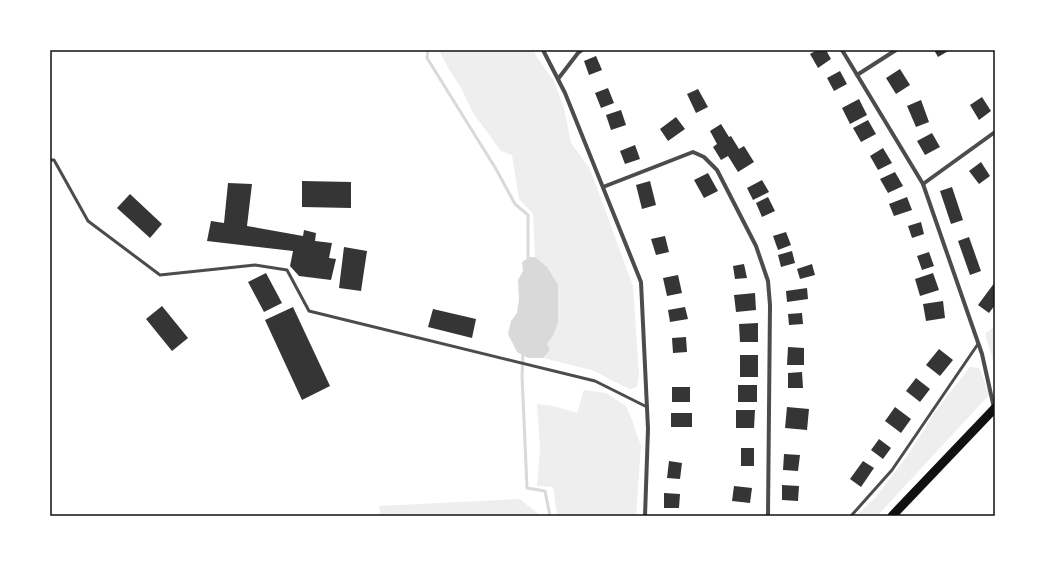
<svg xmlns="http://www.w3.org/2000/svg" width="1045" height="566" font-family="'PT Sans Narrow',sans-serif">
<rect width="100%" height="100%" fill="#fff"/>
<g fill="#eee">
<polygon points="439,50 534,50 536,56 554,81 564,108 571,143 590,169 633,286 639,374 637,387 630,389 611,380 595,371 543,358 550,350 546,344 554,334 558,324 558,308 547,267 535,257 533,214 519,199 512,155 501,151 473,113 461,88 448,68"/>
<polygon points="995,326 995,367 985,334"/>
<polygon points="970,367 979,368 990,394 877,516 856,516 875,498 908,455 937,409"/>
<polygon points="584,390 606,393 626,406 632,420 641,446 636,516 557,516 553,487 537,486 540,448 537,404 554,406 577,413"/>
<polygon points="520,499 537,513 537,516 381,516 379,506"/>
</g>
<polygon fill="#d9d9d9" points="530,257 535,257 547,267 558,285 558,323 554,334 547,344 550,350 543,358 528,358 517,352 508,334 511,321 517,313 519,299 518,280 523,271 522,262"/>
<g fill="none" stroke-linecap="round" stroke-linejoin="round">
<g stroke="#d9d9d9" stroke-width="3">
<polyline points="428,50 427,58 496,169 515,204 528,215 528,261"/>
<polyline points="523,353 522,376 527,488 545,491 550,516"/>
</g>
</g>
<g fill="#353535">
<polygon points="817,50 826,50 831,59 818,68 810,54"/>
<polygon points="934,50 950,50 938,57"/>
<polygon points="596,56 602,70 589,75 584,61"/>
<polygon points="900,69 910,85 896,94 886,78"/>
<polygon points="840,71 847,84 834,91 827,78"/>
<polygon points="608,88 614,103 601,108 595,93"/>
<polygon points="698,89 708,107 696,113 687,94"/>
<polygon points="982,97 991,111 979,120 970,105"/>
<polygon points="859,99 867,115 850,124 842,108"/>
<polygon points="921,100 929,122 916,127 907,106"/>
<polygon points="621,110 626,125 611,130 606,115"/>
<polygon points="676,117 685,129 668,141 660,129"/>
<polygon points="868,120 876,134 861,142 853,128"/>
<polygon points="721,124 729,137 731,136 739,149 744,146 754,162 738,172 728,156 721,160 713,147 717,144 710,131"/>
<polygon points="932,133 940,147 925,155 917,141"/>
<polygon points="635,145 640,159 625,164 620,151"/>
<polygon points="883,148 892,163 878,170 870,156"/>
<polygon points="981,162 990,176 979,184 969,171"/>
<polygon points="895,172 903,186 888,193 880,179"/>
<polygon points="708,173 718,191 704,198 694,180"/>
<polygon points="762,180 769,192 753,200 747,188"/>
<polygon points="302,181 351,182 351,208 302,207"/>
<polygon points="650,181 656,205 642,209 636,185"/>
<polygon points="228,183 252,184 247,226 303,236 304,230 316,233 315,241 332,243 329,258 336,259 331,280 299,276 290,266 293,251 207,241 211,221 224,223"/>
<polygon points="952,187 963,220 951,224 940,191"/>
<polygon points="130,194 162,224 150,238 117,208"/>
<polygon points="768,197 775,211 762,217 756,203"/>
<polygon points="907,197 912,210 894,216 889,204"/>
<polygon points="921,222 924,234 912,238 908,226"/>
<polygon points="786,232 791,245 778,250 773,236"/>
<polygon points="665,236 669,252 656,255 651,239"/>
<polygon points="969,237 981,271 970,275 958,241"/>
<polygon points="344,247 367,251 361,291 339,288"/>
<polygon points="792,251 795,263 781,267 778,255"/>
<polygon points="929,252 934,266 922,270 917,256"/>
<polygon points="744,264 747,278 735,279 733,266"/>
<polygon points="812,264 815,275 800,279 797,269"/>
<polygon points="266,273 282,303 264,312 248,282"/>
<polygon points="933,273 939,290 920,296 915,279"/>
<polygon points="678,275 682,293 667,296 663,278"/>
<polygon points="995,282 995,305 989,313 978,305"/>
<polygon points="807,288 808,299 787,302 786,291"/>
<polygon points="755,293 756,310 736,312 734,295"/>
<polygon points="943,301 945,318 926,321 923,304"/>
<polygon points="162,306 188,338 172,351 146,319"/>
<polygon points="293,307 330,386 302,400 265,320"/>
<polygon points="685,307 688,319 670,322 668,310"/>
<polygon points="433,309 476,319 472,338 428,327"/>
<polygon points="802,313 803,324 789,325 788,314"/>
<polygon points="758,323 758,342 740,342 739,324"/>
<polygon points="686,337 687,352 673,353 672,338"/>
<polygon points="788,347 804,348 804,365 787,365"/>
<polygon points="939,349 953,360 940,376 926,365"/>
<rect x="740" y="355" width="18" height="22"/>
<polygon points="802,372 803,388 788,388 788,373"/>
<polygon points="916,378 930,389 920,402 906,391"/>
<rect x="738" y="385" width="19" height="17"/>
<rect x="672" y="387" width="18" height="15"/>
<polygon points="787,407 809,409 807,430 785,428"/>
<polygon points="895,407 911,419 901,433 885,421"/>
<polygon points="736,410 755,410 754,428 736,428"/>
<rect x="671" y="413" width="21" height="14"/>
<polygon points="879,439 891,448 883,459 871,450"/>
<rect x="741" y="448" width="13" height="18"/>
<polygon points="784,454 800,455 798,471 783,470"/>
<polygon points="669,461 682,463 680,479 667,478"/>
<polygon points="863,461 874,468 861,487 850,479"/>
<polygon points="782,485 799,486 798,501 782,500"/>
<polygon points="734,486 752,488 750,503 732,501"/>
<polygon points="664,493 680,494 679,508 664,508"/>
</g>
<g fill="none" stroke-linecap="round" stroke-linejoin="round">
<g stroke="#4c4c4c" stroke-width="3">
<polyline points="50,160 54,160 88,221 160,275 255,265 287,270 309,311 595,381 647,407"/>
<polyline points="851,516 892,470 978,344"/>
</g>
<g stroke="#4c4c4c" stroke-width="4">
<polyline points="543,50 565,93 641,282 648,429 645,516"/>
<polyline points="842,50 923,184 982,354 994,408"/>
<polyline points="857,75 896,50"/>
<polyline points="558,79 578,53 582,50"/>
<polyline points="923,184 995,132"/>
<polyline points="603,187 693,152 704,157 717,170 756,246 768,281 770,305 768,516"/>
</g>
<polyline stroke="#111" stroke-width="9" points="892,516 995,408"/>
</g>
<rect width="1045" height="566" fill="none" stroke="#ffffff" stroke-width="102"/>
<rect x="51" y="51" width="943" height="464" fill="none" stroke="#111" stroke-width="1.5"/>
</svg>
